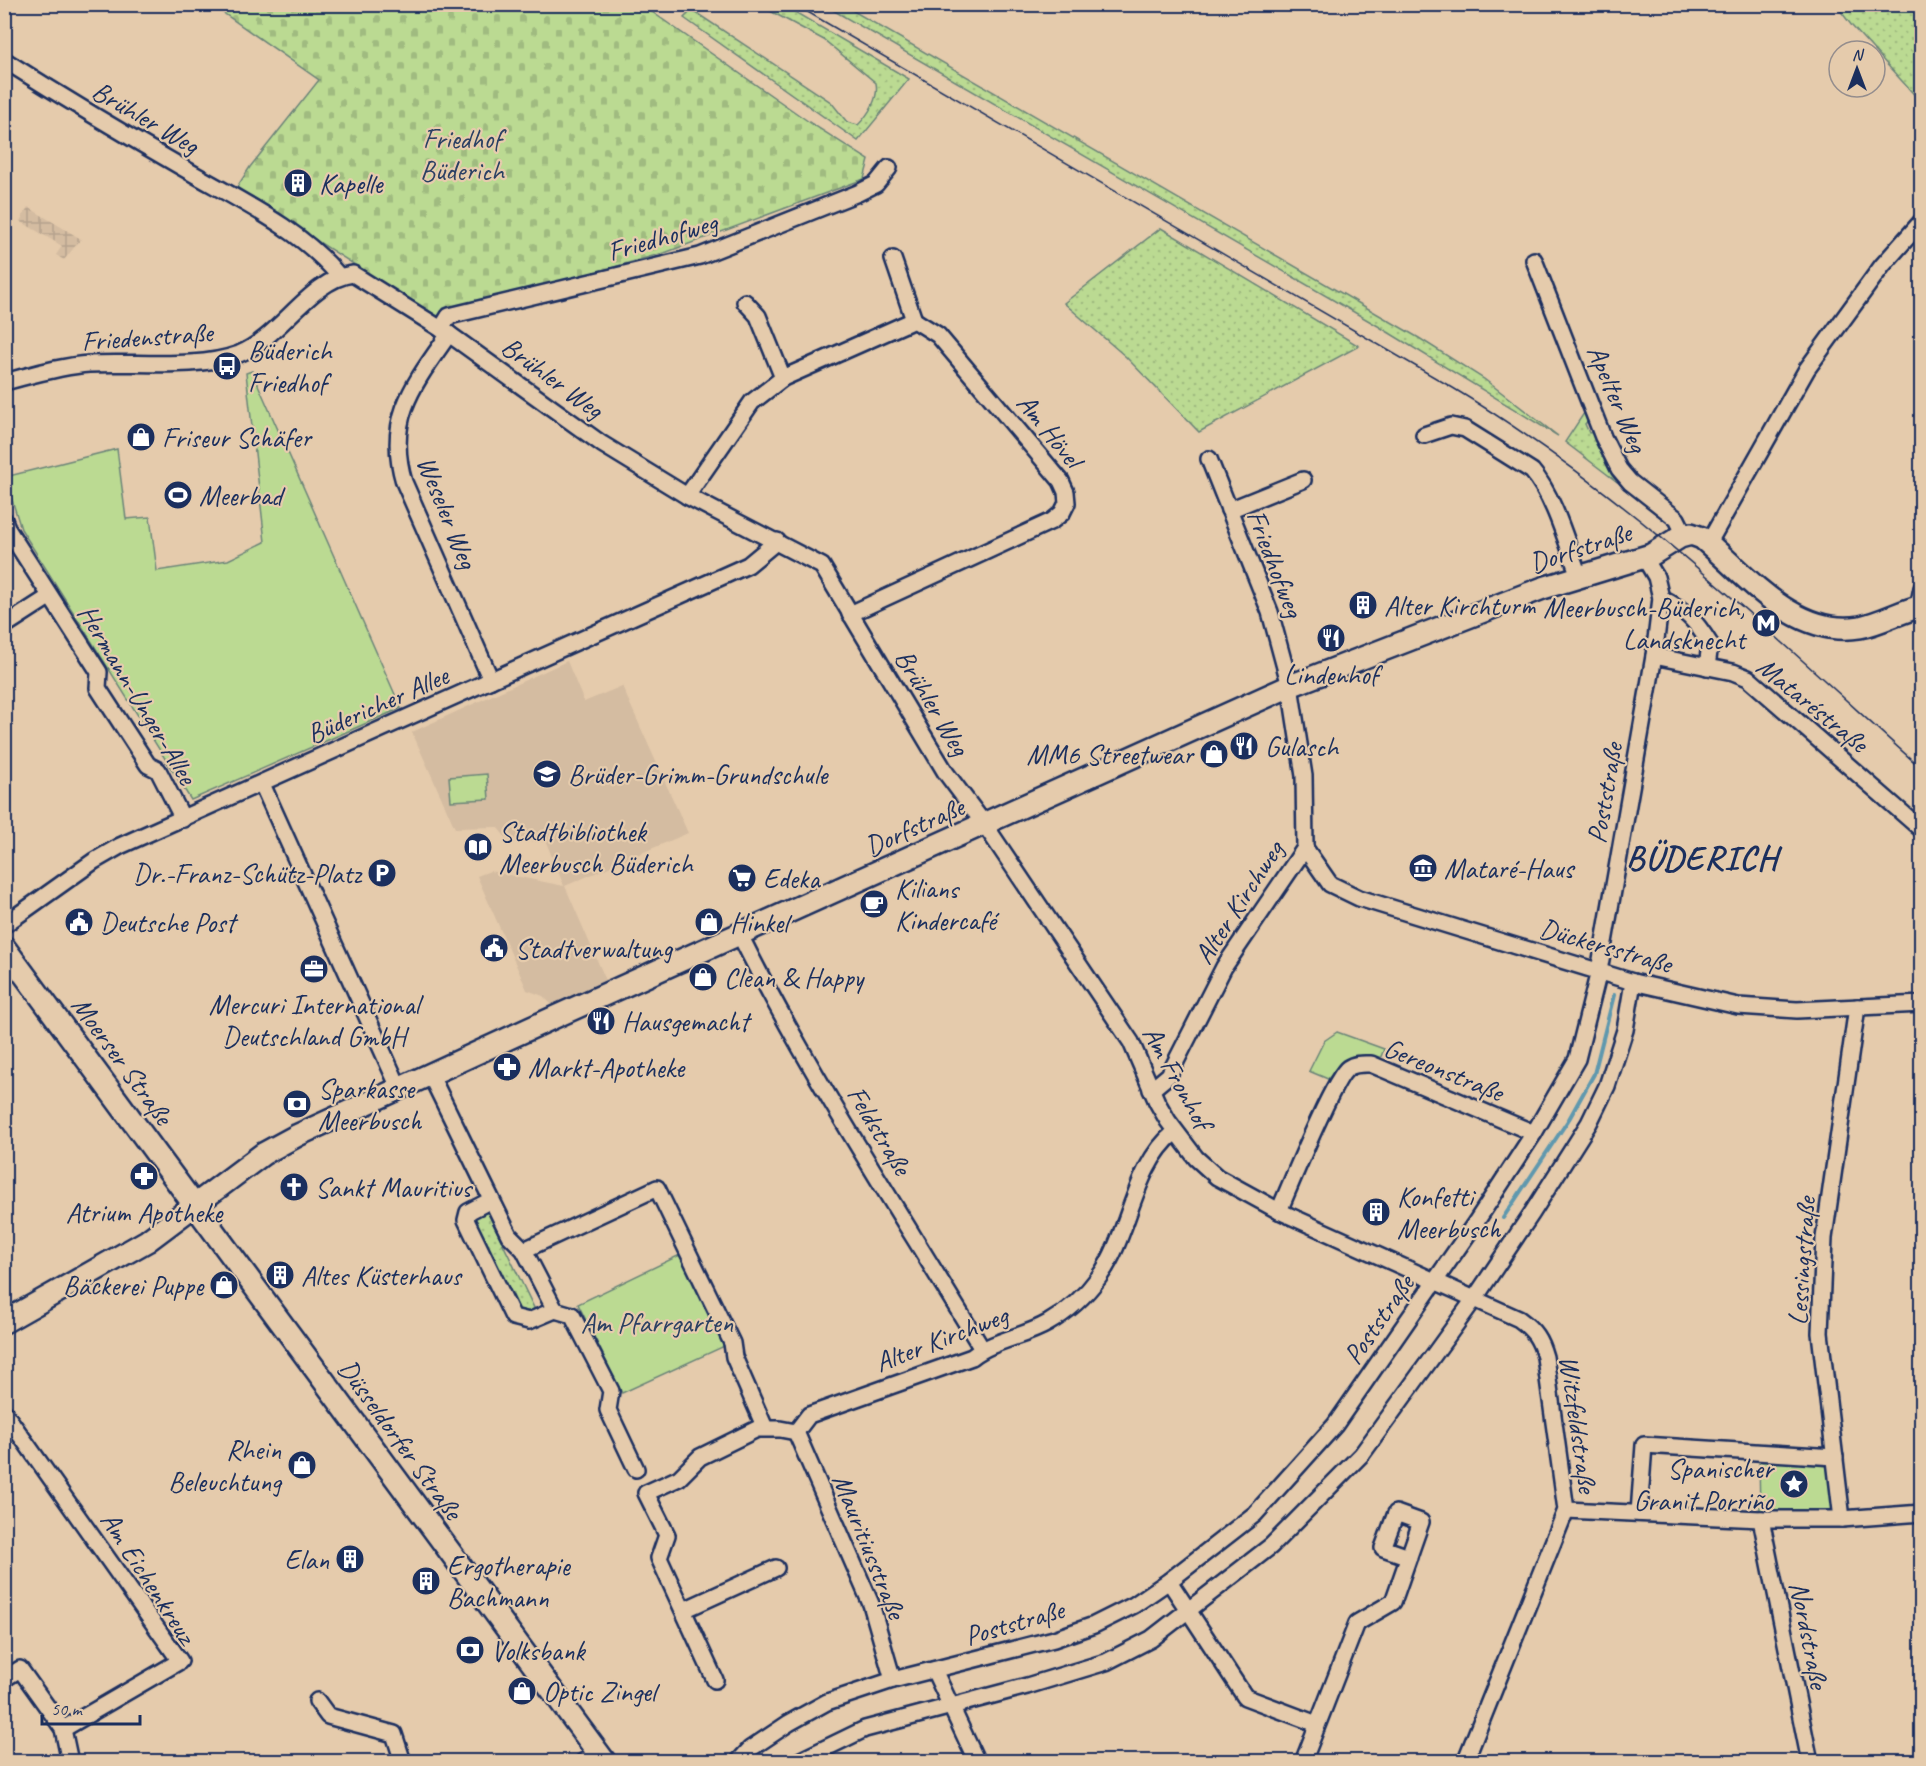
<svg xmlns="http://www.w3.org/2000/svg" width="1926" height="1766" font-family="Caveat,sans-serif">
<defs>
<pattern id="industrial-grid" width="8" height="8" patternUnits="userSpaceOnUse" patternTransform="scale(1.5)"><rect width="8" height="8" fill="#d4bca1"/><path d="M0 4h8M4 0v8" fill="none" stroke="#b5a28d"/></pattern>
<pattern id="grass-dots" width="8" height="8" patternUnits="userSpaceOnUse" patternTransform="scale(1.5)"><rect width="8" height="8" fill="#bbda92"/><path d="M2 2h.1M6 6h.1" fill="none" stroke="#a0bb80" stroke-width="1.8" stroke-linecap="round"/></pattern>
<pattern id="cemetery-stones" width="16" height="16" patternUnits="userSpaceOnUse" patternTransform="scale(1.5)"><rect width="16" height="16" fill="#bbda92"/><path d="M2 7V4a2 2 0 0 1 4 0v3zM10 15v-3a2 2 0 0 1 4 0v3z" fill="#a0bb80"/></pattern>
</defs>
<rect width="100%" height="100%" fill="#e5cbac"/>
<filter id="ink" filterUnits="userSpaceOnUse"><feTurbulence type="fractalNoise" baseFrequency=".0167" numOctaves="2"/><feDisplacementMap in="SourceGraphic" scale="12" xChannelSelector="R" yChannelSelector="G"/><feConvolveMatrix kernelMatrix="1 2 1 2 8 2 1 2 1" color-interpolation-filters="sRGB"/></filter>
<g filter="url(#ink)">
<polygon fill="#d4bca1" points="567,661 584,702 622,686 688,833 565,886 607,983 553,1006 543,996 527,990 477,876 490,871 564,886 546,842 508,840 497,827 455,828 412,732"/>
<polygon fill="url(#industrial-grid)" points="28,207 81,239 64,260 56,255 62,246 20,221"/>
<g fill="url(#grass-dots)" stroke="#6b8478" stroke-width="1.5">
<path d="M759,5H783L909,79L858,141L684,18L691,11L698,14L831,102L847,122L858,125C869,114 879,98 876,83L824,40Z"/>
<polygon points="824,5 843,5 1419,338 1484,379 1558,436 1378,326"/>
<polygon points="1836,5 1921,5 1921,102 1852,26"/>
<polygon points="1161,228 1359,346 1199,432 1126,357 1064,303"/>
<polygon points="1586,410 1590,419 1585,424 1589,433 1596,432 1616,481 1565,442"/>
<polygon points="481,1212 488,1213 536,1312 528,1316 518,1314 472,1222 474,1216"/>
</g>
<polygon fill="url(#cemetery-stones)" stroke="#6b8478" stroke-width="1.5" points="212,5 642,5 812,124 869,160 864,179 667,252 437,317 281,218 237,187 250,167 319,80"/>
<g fill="#bbda92" stroke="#6b8478" stroke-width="1.5">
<polygon points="252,371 401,708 191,800 21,529 5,477 117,449 126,519 150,517 157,571 228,560 265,542 246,373"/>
<polygon points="487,774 489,799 451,801 449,777"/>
<path d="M1337,1032L1384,1049L1380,1059C1353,1050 1345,1058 1328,1079L1309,1071L1324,1041Z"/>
<polygon points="684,1253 729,1344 622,1393 578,1304"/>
<polygon points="1759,1457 1830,1461 1835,1513 1760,1514"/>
</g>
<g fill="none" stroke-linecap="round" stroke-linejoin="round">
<polyline stroke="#5f98ae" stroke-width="4" points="1503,1218 1569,1119 1594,1074 1614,995"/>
<g stroke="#1b2f5e" stroke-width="20">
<g id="minor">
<path d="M4,60C64,98 124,134 185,169C238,200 300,228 339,276"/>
<polyline points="893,259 914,320"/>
<polyline points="1534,260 1603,437 1619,469 1630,482 1677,519 1685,535"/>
<polyline points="745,302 758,316 783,378"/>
<polyline points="441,329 449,316 700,256 858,193 876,184 889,168"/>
<path d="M449,334C414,384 385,418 404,482L491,680"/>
<path d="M4,382C32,375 61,366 89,364C135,361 196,370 239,354C281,337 310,279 353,274L449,334L602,444L687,496L822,566L946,773L985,825L1131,1042L1157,1102L1168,1121L1196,1158L1217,1177L1279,1211L1519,1319C1534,1330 1540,1339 1545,1357L1566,1510L1465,1762"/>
<path d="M1424,435L1451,426L1465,429L1532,471C1554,496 1567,544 1579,576"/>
<polyline points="687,496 752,402 783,378 914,320 938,335 1061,481 1066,492 1067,503 1062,513 1052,521 850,614"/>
<polyline points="1229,510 1303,480"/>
<polyline points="4,520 8,530 99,672 98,688 148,765 158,770 183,819"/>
<polyline points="1708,544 1807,369 1882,266 1922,221"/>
<path d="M1661,598C1687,611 1695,620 1710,644L1707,667"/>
<polyline points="1918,607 1922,588"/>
<polyline points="4,626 49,597"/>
<polyline points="1654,656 1733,672 1748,678 1922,830"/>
<polyline points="262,784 400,1090"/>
<polyline points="1305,848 1330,884 1359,898 1633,982 1738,1006 1797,1010 1922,1004"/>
<polyline points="4,925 94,861 120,846 748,565 777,541"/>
<path d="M740,935C810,1076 901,1214 982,1349"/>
<polyline points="431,1076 509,1235 524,1250 555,1310 572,1315 611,1391 608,1410 636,1469"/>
<polyline points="1151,1090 1169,1075 1224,967 1305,848 1304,776 1290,686 1270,612 1209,459"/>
<polyline points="491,1200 468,1212 466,1220 513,1317 529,1321 555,1310"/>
<path d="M1279,1211C1289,1188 1334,1077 1348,1068C1355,1063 1363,1064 1371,1064L1534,1133"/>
<polyline points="524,1250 657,1188 732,1343 734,1357 765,1428"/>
<polyline points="4,1412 180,1661 63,1729"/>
<path d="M796,1432L809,1415L972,1357C994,1340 1024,1337 1048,1323C1067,1312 1086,1295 1099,1277C1131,1233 1132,1167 1175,1132"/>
<polyline points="796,1432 871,1604 893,1680"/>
<polyline points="1566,1510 1761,1519 1842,1519 1922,1513"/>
<polyline points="1639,1513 1644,1445 1835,1457"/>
<polyline points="1761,1519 1810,1762"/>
<polyline points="1842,1519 1820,1333 1824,1238 1857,1007"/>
<polyline points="1169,1581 1245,1697 1317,1724"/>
<polyline points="684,1610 776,1568"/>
<polyline points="934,1670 977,1762"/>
<polyline points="4,1679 20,1669 63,1729 70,1762"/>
<polyline points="715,1680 659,1558 667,1535 646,1493 679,1478 700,1457 757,1429 780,1429 796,1432"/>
<polyline points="317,1701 328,1716 394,1734 403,1762"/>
<polyline points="583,1762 599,1754"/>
<polyline points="738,1762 750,1749 789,1723 827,1702 893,1680 1054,1639 1094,1625 1134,1605 1169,1581 1255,1514 1335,1425 1476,1222 1534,1133 1577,1059 1599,971 1654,656 1661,598 1656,577 1644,557"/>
<polyline points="797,1762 865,1729 1027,1686 1106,1662 1151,1639 1271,1546 1362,1454 1475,1298 1532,1213 1589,1123 1607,1086 1625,1030 1633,982"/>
<polyline points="1303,1762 1357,1623 1393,1602 1421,1522 1396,1513 1383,1548 1409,1557"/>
</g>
</g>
<g stroke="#1b2f5e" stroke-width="26">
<g id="secondary">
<polyline points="4,947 605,1762"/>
<path d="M4,1322L147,1241L263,1154L298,1135L555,1017L1290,686L1543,588L1651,555L1680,537L1691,534L1702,538C1747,576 1795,638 1860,627C1881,623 1901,611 1922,606"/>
</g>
</g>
<use href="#minor" stroke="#e5cbac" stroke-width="15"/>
<use href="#secondary" stroke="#e5cbac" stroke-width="21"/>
<path stroke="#1b2f5e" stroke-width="1.5" d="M794,4L1453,388C1626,492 1772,634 1922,769"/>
</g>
</g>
<defs>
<g id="building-disc" transform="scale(1.5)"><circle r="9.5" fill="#1b2f5e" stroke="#e5cbac"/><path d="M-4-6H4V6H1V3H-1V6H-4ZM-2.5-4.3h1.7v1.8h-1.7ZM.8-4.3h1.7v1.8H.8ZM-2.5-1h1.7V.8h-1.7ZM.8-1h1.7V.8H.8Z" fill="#fff"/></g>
<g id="bus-disc" transform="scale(1.5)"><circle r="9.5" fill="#1b2f5e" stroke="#e5cbac"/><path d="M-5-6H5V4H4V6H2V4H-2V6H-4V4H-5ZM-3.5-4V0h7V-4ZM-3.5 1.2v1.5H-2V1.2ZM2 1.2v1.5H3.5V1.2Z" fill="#fff"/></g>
<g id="shop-disc" transform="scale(1.5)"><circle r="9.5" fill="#1b2f5e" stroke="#e5cbac"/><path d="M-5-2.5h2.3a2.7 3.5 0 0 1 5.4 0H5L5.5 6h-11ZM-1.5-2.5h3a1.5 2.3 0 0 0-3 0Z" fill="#fff"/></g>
<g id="stadium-disc" transform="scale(1.5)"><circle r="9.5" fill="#1b2f5e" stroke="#e5cbac"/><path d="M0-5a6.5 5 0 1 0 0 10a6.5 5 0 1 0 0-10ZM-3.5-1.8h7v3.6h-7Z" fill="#fff"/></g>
<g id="metro-disc" transform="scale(1.5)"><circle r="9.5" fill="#1b2f5e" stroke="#e5cbac"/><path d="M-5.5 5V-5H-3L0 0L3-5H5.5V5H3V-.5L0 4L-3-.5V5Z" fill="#fff"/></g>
<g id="restaurant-disc" transform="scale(1.5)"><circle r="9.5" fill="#1b2f5e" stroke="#e5cbac"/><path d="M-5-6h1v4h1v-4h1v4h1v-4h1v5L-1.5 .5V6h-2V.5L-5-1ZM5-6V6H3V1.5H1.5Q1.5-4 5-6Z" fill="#fff"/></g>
<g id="school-disc" transform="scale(1.5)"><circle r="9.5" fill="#1b2f5e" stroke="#e5cbac"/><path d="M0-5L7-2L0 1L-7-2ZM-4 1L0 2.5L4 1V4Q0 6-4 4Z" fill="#fff"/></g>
<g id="library-disc" transform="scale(1.5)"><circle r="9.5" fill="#1b2f5e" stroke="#e5cbac"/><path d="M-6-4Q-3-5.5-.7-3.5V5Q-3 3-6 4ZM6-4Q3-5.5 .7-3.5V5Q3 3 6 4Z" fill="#fff"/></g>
<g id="museum-disc" transform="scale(1.5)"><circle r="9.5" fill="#1b2f5e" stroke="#e5cbac"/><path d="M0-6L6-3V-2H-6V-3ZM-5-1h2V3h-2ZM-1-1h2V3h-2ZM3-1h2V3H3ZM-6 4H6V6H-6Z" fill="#fff"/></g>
<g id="parking-disc" transform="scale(1.5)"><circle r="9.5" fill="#1b2f5e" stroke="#e5cbac"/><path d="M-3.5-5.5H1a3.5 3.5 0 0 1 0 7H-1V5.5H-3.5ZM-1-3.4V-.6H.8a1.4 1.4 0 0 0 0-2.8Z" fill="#fff"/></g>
<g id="supermarket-disc" transform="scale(1.5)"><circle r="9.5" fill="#1b2f5e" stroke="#e5cbac"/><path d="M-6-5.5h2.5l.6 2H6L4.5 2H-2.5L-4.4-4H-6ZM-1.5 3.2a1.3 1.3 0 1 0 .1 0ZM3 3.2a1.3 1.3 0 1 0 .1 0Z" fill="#fff"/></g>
<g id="cafe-disc" transform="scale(1.5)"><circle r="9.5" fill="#1b2f5e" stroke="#e5cbac"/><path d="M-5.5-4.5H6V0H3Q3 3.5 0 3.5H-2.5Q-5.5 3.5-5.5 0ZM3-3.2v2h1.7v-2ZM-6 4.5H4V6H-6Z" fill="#fff"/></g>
<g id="civic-disc" transform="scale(1.5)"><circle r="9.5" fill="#1b2f5e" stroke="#e5cbac"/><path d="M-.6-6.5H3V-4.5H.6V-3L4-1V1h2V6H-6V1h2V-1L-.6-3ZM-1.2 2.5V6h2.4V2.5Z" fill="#fff"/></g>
<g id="office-disc" transform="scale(1.5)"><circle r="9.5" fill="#1b2f5e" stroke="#e5cbac"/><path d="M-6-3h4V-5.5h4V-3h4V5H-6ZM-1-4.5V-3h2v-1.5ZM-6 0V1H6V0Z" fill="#fff"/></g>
<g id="pharmacy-disc" transform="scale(1.5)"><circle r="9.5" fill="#1b2f5e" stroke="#e5cbac"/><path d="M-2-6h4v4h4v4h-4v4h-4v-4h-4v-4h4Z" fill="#fff"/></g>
<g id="bank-disc" transform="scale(1.5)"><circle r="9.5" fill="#1b2f5e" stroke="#e5cbac"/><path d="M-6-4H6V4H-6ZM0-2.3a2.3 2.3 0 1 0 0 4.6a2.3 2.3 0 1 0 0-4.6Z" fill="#fff"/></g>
<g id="church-disc" transform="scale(1.5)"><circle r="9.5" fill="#1b2f5e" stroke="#e5cbac"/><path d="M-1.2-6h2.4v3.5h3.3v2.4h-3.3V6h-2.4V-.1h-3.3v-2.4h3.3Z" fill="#fff"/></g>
<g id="sight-disc" transform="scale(1.5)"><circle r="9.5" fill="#1b2f5e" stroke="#e5cbac"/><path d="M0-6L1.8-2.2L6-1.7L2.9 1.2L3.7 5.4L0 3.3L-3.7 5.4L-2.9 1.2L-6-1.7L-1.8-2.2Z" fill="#fff"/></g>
</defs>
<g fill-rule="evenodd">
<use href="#building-disc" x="298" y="183"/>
<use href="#bus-disc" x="227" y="366"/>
<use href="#shop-disc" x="141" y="437"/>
<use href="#stadium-disc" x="178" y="495"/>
<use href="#building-disc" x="1363" y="605"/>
<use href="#metro-disc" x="1766" y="623"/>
<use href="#restaurant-disc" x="1331" y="638"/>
<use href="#restaurant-disc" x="1244" y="746"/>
<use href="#shop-disc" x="1214" y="754"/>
<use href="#school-disc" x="547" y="774"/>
<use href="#library-disc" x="478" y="847"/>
<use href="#museum-disc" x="1423" y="868"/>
<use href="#parking-disc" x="382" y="873"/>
<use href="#supermarket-disc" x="742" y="878"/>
<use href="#cafe-disc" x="874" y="904"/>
<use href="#civic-disc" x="79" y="922"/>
<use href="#shop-disc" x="709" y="922"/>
<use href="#civic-disc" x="494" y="948"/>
<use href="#office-disc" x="314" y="969"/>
<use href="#shop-disc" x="703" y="977"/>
<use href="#restaurant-disc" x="601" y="1021"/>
<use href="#pharmacy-disc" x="507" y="1067"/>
<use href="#bank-disc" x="297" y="1104"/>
<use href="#pharmacy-disc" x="144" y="1176"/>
<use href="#church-disc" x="294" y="1187"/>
<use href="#building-disc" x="1376" y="1212"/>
<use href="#building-disc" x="280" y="1275"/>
<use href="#shop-disc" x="224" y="1285"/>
<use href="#shop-disc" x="302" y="1465"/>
<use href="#sight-disc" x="1794" y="1484"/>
<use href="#building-disc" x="350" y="1559"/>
<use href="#building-disc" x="426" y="1581"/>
<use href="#bank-disc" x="470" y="1650"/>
<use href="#shop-disc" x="522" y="1691"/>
</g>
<g text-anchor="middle" stroke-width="4.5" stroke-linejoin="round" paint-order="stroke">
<g font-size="28" fill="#1b2f5e" stroke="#e5cbac">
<text transform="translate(146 117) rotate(30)" y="10">Brühler Weg</text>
<text transform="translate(662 236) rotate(-16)" y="10">Friedhofweg</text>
<text transform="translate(147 336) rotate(-4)" y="10">Friedenstraße</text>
<text transform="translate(553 377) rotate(36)" y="10">Brühler Weg</text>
<text transform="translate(1618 398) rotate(67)" y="10">Apelter Weg</text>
<text transform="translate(1050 430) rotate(51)" y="10">Am Hövel</text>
<text transform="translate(448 512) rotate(68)" y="10">Weseler Weg</text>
<text transform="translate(1580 547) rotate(-18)" y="10">Dorfstraße</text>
<text transform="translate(1276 563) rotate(69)" y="10">Friedhofweg</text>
<text transform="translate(138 694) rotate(59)" y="10">Hermann-Unger-Allee</text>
<text transform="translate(933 702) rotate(59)" y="10">Brühler Weg</text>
<text transform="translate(377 704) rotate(-24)" y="10">Büdericher Allee</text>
<text transform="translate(1813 704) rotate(39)" y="10">Mataréstraße</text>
<text transform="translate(1604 793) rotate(-80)" y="10">Poststraße</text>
<text transform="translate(914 826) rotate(-24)" y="10">Dorfstraße</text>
<text transform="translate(1238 902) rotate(-57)" y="10">Alter Kirchweg</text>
<text transform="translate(1606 945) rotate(16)" y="10">Dückersstraße</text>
<text transform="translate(123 1060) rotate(54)" y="10">Moerser Straße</text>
<text transform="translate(1444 1069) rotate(22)" y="10">Gereonstraße</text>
<text transform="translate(1178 1077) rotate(61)" y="10">Am Fronhof</text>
<text transform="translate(880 1130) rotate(59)" y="10">Feldstraße</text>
<text transform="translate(1801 1261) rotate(-86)" y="10">Lessingstraße</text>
<text transform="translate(1378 1319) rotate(-55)" y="10">Poststraße</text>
<text transform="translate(941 1338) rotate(-21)" y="10">Alter Kirchweg</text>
<text transform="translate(1579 1424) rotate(82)" y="10">Witzfeldstraße</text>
<text transform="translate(401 1439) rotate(54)" y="10">Düsseldorfer Straße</text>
<text transform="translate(870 1546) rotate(68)" y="10">Mauritiusstraße</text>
<text transform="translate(149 1577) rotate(57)" y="10">Am Eichenkreuz</text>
<text transform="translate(1014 1622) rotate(-16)" y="10">Poststraße</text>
<text transform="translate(1810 1635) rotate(79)" y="10">Nordstraße</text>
</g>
<g font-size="28" fill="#2b4063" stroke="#e5cbac">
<text x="462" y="148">Friedhof<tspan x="462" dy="32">Büderich</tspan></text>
<text x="657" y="1332">Am Pfarrgarten</text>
</g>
<g font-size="28" fill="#1b2f5e" stroke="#e5cbac" text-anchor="start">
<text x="319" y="193">Kapelle</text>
<text x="248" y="360">Büderich<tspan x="248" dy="32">Friedhof</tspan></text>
<text x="162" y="447">Friseur Schäfer</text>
<text x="199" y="505">Meerbad</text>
<text x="1384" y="615">Alter Kirchturm</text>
<text x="1745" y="617" text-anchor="end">Meerbusch-Büderich,<tspan x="1745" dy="32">Landsknecht</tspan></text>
<text x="1331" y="684" text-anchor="middle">Lindenhof</text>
<text x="1265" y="756">Gulasch</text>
<text x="1193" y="764" text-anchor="end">MM6 Streetwear</text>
<text x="568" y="784">Brüder-Grimm-Grundschule</text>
<text x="499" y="841">Stadtbibliothek<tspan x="499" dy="32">Meerbusch Büderich</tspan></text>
<text x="1444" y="878">Mataré-Haus</text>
<text x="361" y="883" text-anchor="end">Dr.-Franz-Schütz-Platz</text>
<text x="763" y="888">Edeka</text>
<text x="895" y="898">Kilians<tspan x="895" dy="32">Kindercafé</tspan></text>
<text x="100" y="932">Deutsche Post</text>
<text x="730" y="932">Hinkel</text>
<text x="515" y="958">Stadtverwaltung</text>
<text x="724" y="987">Clean &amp; Happy</text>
<text x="314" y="1014" text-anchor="middle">Mercuri International<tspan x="314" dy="32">Deutschland GmbH</tspan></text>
<text x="622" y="1031">Hausgemacht</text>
<text x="528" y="1077">Markt-Apotheke</text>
<text x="318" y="1098">Sparkasse<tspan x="318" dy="32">Meerbusch</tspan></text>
<text x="315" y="1197">Sankt Mauritius</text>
<text x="1397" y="1206">Konfetti<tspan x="1397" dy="32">Meerbusch</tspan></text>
<text x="144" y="1222" text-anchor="middle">Atrium Apotheke</text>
<text x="301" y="1285">Altes Küsterhaus</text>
<text x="203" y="1295" text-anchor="end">Bäckerei Puppe</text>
<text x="281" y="1459" text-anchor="end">Rhein<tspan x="281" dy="32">Beleuchtung</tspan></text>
<text x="1773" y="1478" text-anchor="end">Spanischer<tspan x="1773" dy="32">Granit Porriño</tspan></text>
<text x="329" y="1569" text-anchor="end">Elan</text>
<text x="447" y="1575">Ergotherapie<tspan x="447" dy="32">Bachmann</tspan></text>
<text x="491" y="1660">Volksbank</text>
<text x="543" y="1701">Optic Zingel</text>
</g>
<g font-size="34" font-weight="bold" letter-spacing="1.5" fill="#1b2f5e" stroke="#e5cbac">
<text x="1702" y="869">BÜDERICH</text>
</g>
</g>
<rect width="1926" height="1766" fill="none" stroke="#e5cbac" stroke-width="24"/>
<rect x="12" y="12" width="1902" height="1742" fill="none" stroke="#1b2f5e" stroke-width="2" filter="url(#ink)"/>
<g transform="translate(1857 69)"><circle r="28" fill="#e5cbac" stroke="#948d8d" stroke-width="1.5"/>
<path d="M0-4.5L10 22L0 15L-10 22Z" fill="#1b2f5e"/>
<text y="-9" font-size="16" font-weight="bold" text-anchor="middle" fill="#1b2f5e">N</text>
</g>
<path d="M42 1715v9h98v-9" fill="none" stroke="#1b2f5e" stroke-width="3"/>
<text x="51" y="1715" font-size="18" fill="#1b2f5e" stroke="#e5cbac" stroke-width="4.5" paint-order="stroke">50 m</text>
</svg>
